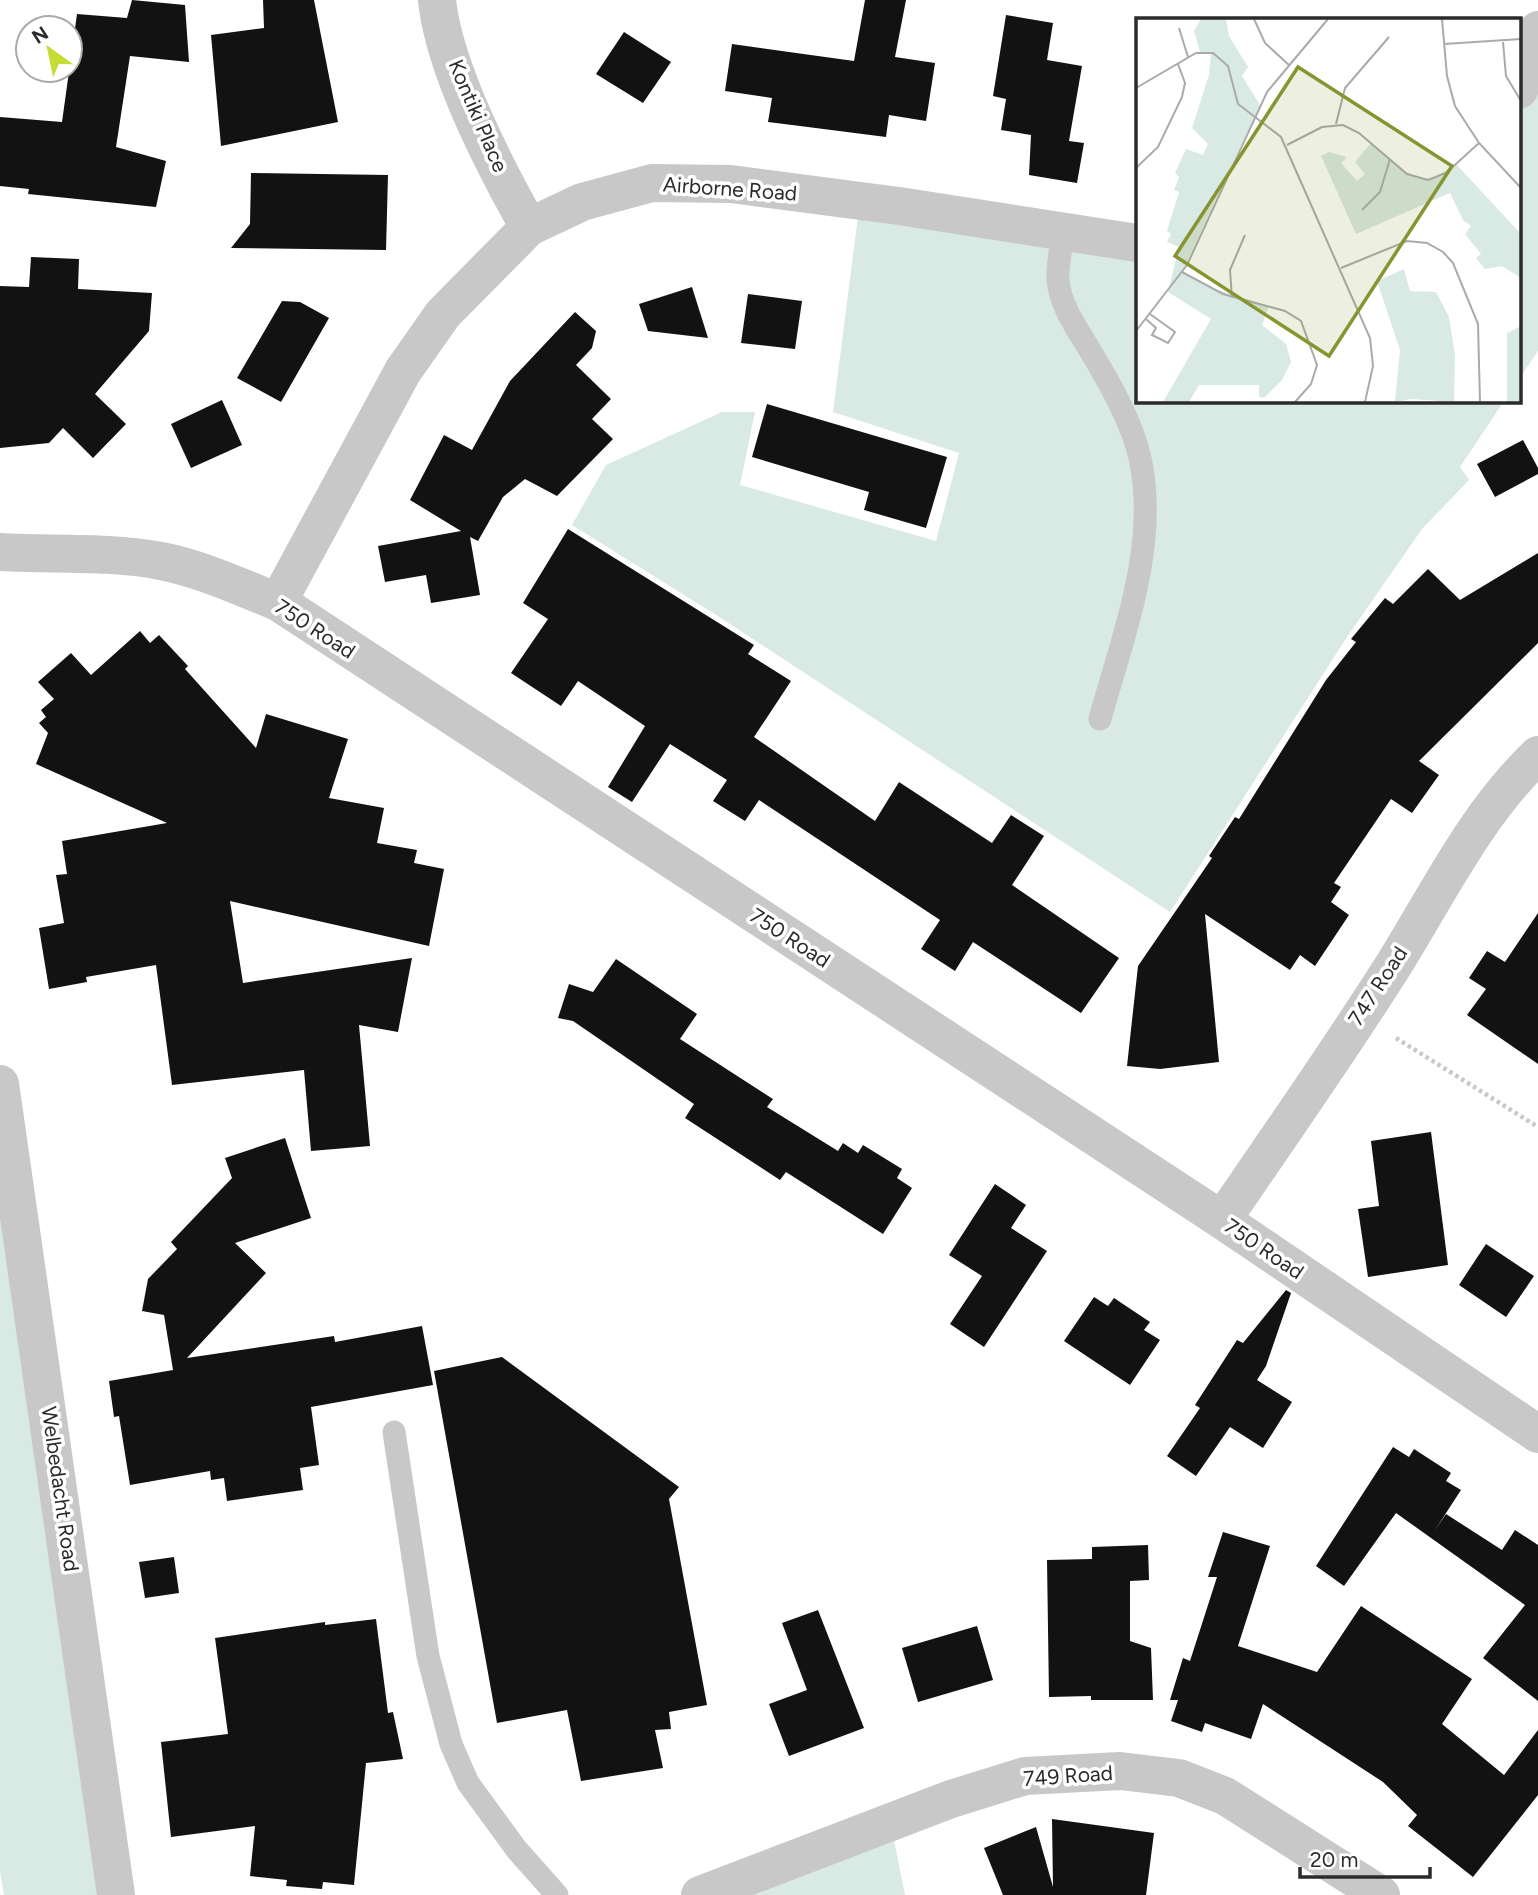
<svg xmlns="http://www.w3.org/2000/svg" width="1538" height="1895" font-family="Figtree,sans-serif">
<rect width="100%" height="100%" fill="#fff"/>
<g fill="#d9e9e4">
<polygon points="1538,36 1538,351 1519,379 1519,95"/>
<polygon points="860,201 1137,245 1137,401 1504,401 1460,467 1469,480 1422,529 1347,637 1170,912 713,613 572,525 606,465 722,412 755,412 740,485 936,541 959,453 833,412"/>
<polygon points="0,1096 114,1895 4,1895 0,1872"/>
<polygon points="890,1821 905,1895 698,1895"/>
</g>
<g fill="#121212">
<polygon points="132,0 185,5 189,62 130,56 116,147 166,161 156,207 28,194 29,189 0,186 0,117 62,122 77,14 127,18"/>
<polygon points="263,0 314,0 338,122 221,146 211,35 264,28"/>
<polygon points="865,0 906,0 895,57 935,63 926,121 889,115 886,137 800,126 768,122 772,98 725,91 732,44 854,61"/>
<polygon points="1006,15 1053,23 1047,60 1082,66 1069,141 1084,143 1077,183 1029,175 1031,135 1001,130 1006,99 993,96"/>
<polygon points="624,32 671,62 643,103 596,74"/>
<polygon points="251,173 388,175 386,250 231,248 250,224"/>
<polygon points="31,257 79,259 78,289 152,293 149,331 95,394 126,424 93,458 63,428 49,443 0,448 0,286 29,287"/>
<polygon points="692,287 708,338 648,331 639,304"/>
<polygon points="748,294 802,301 795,349 741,343"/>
<polygon points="282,301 300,302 329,318 281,402 237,378"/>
<polygon points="575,312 596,331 592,348 576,365 611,399 592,419 613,439 557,496 525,479 503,497 478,541 470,537 480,595 431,603 426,575 385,582 378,546 461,531 410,500 444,435 472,450 510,381"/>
<polygon points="222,400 242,445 191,468 171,424"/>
<polygon points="767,404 947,457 926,528 864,510 869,492 752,457"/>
<polygon points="1523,440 1538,468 1538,474 1495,497 1477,464"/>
<polygon points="568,529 754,645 748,654 791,681 754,737 875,821 899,782 992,843 1011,815 1044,836 1012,885 1119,958 1081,1013 973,942 955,971 921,949 940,920 759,800 745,821 713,801 727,780 670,744 632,802 608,787 645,726 578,681 561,706 511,673 548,619 523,603"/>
<polygon points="1538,553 1538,643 1419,761 1439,775 1412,813 1391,799 1334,883 1341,887 1331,902 1349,915 1315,966 1300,955 1290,970 1205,914 1219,1062 1160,1069 1127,1066 1138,966 1212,858 1209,856 1235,817 1239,819 1326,680 1356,642 1351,639 1385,598 1393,604 1428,569 1460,600"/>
<polygon points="140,631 150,643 159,635 188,666 185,669 256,748 266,714 348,739 329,798 384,808 377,843 417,850 414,863 444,869 429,946 230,901 243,983 412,958 398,1032 359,1025 370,1146 311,1151 304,1070 172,1085 156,965 86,977 87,982 49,989 39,928 64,923 56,875 67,874 62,841 167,823 36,764 48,733 39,723 46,717 41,710 54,699 38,682 71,653 91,675"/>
<polygon points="1538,913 1538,1064 1467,1015 1486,989 1469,978 1487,951 1505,962"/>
<polygon points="616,959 697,1014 680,1039 773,1099 767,1107 838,1151 843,1143 858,1153 863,1145 902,1169 897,1178 912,1188 883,1234 786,1172 780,1180 685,1118 694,1104 573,1021 558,1018 569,984 593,992"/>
<polygon points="1431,1132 1448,1265 1368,1277 1358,1209 1379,1206 1371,1141"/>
<polygon points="285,1138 311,1218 235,1243 266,1273 187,1358 334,1336 335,1342 422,1326 433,1385 311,1407 319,1465 300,1468 303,1490 227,1501 224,1478 211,1480 210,1471 130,1485 119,1416 114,1417 109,1381 173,1370 164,1315 142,1311 148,1279 177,1249 171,1242 232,1178 225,1158"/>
<polygon points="995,1184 1026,1205 1011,1228 1047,1251 984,1347 950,1324 982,1276 949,1255"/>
<polygon points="1486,1244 1534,1276 1506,1317 1459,1285"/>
<polygon points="1286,1290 1291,1293 1266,1366 1257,1380 1292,1402 1263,1448 1230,1427 1196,1476 1167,1456 1200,1408 1195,1405 1237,1340 1243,1343"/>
<polygon points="1094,1297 1108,1306 1114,1298 1150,1322 1144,1330 1160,1340 1130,1385 1064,1341"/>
<polygon points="502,1357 679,1487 669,1499 707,1705 669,1712 671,1729 655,1730 663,1768 581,1781 567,1710 497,1723 434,1371"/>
<polygon points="1393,1447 1409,1457 1414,1449 1451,1473 1446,1481 1461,1490 1435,1530 1446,1514 1502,1550 1515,1530 1538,1545 1538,1701 1483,1658 1525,1605 1396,1513 1344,1586 1316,1566"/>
<polygon points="1223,1532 1270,1546 1238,1646 1317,1672 1361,1606 1472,1679 1442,1724 1504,1775 1538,1730 1538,1795 1473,1877 1408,1826 1417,1815 1383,1782 1263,1704 1251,1739 1205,1723 1202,1732 1171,1721 1178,1700 1170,1700 1183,1658 1190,1661 1217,1577 1208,1577"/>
<polygon points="1148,1545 1149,1580 1130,1581 1130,1641 1151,1648 1153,1700 1091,1700 1091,1696 1049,1697 1047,1560 1092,1559 1092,1547"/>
<polygon points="174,1557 179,1593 145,1598 139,1562"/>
<polygon points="818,1610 864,1728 789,1756 769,1704 807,1690 782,1623"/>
<polygon points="376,1619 388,1713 393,1712 403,1759 366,1763 354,1885 323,1882 322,1889 286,1886 287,1880 250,1876 255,1826 171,1837 161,1742 228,1734 215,1638 325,1622 325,1625"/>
<polygon points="977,1626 993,1680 918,1702 902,1648"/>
<polygon points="1052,1819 1154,1833 1146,1895 1003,1895 984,1848 1036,1827 1053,1887"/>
</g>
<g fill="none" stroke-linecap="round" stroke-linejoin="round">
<polyline stroke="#c8c8c8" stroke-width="4.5" stroke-dasharray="3.5 3.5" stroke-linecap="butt" points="1396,1038 1538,1127"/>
<g stroke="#c8c8c8" stroke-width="23">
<path d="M1064,233C1061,248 1057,263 1058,280C1060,306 1078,330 1091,352C1110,384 1132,422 1140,458C1159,545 1123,635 1100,719"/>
<polyline points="394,1432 428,1656 451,1744 468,1783 517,1850 557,1895"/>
</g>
<g stroke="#c8c8c8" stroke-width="38">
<path d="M437,0C444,68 495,167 529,227"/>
<polyline points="1519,90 1538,30"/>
<path d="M0,552C53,555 109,551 161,561C202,569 240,587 278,602L1222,1220L1538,1434"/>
<polyline points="278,602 403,371 443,314 529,227 582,202 652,183 731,184 899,206 1137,243"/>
<path d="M1222,1220C1279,1137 1337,1054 1391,969C1437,896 1475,815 1538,755"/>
<polyline points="700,1895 951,1799 1025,1776 1120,1771 1179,1778 1225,1796 1381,1895"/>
</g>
<polyline stroke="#c8c8c8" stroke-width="38" points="0,1084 116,1895"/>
</g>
<g text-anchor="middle" stroke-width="7" stroke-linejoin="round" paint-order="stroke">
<g font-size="21" fill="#2b2b2b" stroke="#fff">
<text transform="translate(478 116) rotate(67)" y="7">Kontiki Place</text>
<text transform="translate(730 189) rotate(4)" y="7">Airborne Road</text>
<text transform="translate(315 629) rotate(33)" y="7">750 Road</text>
<text transform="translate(790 938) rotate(33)" y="7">750 Road</text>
<text transform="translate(1378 986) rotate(-57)" y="7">747 Road</text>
<text transform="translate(1264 1249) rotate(34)" y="7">750 Road</text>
<text transform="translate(60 1489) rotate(82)" y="7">Welbedacht Road</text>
<text transform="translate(1068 1776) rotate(-4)" y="7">749 Road</text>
</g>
</g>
<g transform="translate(1136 18)">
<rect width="385" height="385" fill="#fff"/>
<path d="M65,1H90L93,18L112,49L106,58L124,87L46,254L72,269L133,288L126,307L150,326L155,344L146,362L128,380L123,379V367H63L53,384H27L75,301L32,274L43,229L31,224L35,216L31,213L43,174L38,172L43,159L39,155L50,131L67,137L72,126L56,110L73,57L75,34H64L58,13ZM235,125L266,152L292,163L320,146L385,216V260L366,248L349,251L340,240L345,236L329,216L335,208L327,202L314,175L220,216L185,138L193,134L211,139L205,145L221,163L229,156L219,144ZM268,251L274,273L300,274L313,299L319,337L318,384L276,381L259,384L264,332L241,263ZM385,308V384H371V315Z" fill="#d9e9e4"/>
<path fill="none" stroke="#aaa" stroke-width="2" d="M118,1L129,25L153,47M306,1L311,58L319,88L343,125L385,170M43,10L52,39M367,24L370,58L385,83M308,26L385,21M0,70L60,35H77L92,48L102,86L145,119L234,320L237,348L229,384M200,106L209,70L253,19M151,127L186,109L207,107L223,115L271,156L292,162L310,155L343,125M0,150L22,129L46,79L49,65L42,46M226,192L244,174L254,141M205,250L271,223L291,225L307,234L317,245L342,306L344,384M46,254L87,276L149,293L165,303L181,347L175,366L159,384M96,280L94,252L109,217M10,301L20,310L16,317L32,325L39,314L14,296M0,313L51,247L131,74L192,1"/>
<path fill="#879530" fill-opacity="0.15" stroke="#879530" stroke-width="3.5" d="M162,49L316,148L193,338L39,238Z"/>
<rect width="385" height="385" fill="none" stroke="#2b2b2b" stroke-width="3.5"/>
</g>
<g transform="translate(49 49) rotate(327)"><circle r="33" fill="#ffffff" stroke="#aaaaaa" stroke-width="2"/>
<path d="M0-5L12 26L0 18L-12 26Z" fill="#c5dc34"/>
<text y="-10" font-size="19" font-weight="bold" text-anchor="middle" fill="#2b2b2b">N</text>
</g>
<path d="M1300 1867v10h130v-10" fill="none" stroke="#2b2b2b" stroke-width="3.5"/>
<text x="1310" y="1867" font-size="21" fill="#2b2b2b" stroke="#ffffff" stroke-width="5" paint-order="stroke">20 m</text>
</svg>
